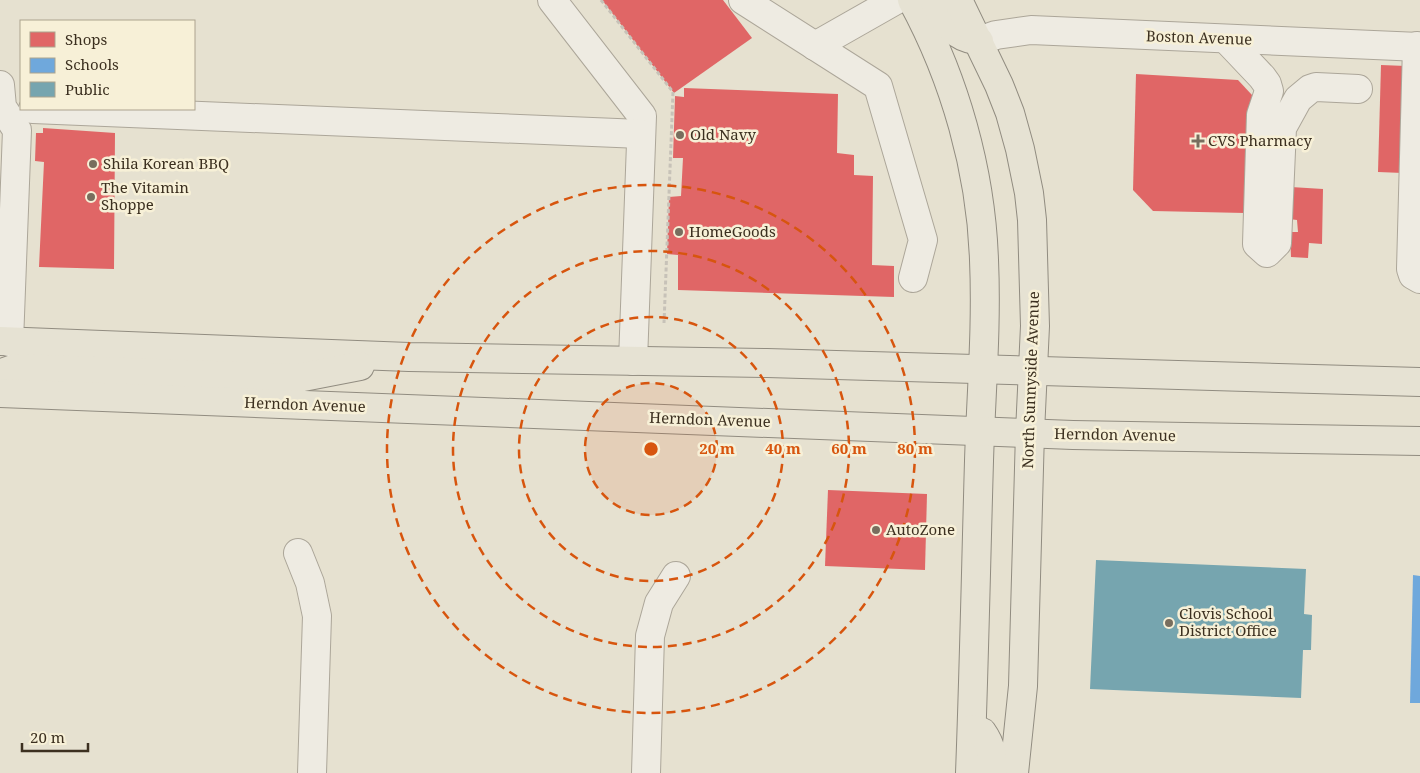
<svg xmlns="http://www.w3.org/2000/svg" width="1420" height="773" font-family="'Noto Serif',serif">
<rect width="100%" height="100%" fill="#e6e1d0"/>
<g fill="#e06666">
<polygon points="602,0 723,0 752,38 674,93"/>
<polygon points="1381,65 1406,66 1403,173 1378,172"/>
<polygon points="1136,74 1238,80 1252,95 1245,213 1153,211 1133,190"/>
<polygon points="684,88 838,94 837,153 854,155 854,175 873,176 872,265 894,266 894,297 678,290 678,255 667,254 669,197 681,196 683,158 673,158 675,96 684,97"/>
<polygon points="43,128 115,133 114,269 39,267 44,162 35,161 36,133 43,133"/>
<polygon points="1291,187 1323,189 1322,244 1309,243 1308,258 1291,257 1290,232 1298,232 1297,220 1289,219"/>
<polygon points="828,490 927,494 925,570 825,566"/>
</g>
<polygon fill="#6fa8dc" points="1413,575 1420,576 1420,703 1410,703"/>
<polygon fill="#76a5af" points="1096,560 1306,569 1304,614 1312,615 1311,650 1303,650 1301,698 1090,689"/>
<g fill="none" stroke-linecap="round" stroke-linejoin="round">
<g stroke="#aca699" stroke-width="30">
<g id="minor">
<polyline points="552,0 642,116 633,361"/>
<polyline points="743,0 878,86 923,240 913,278"/>
<polyline points="1226,39 1262,77 1267,84 1269,91 1261,115 1257,244 1267,253 1277,243 1282,128 1298,99 1310,89 1316,87 1358,89"/>
<polyline points="979,41 996,35 1031,30 1420,47"/>
<polyline points="815,46 896,0"/>
<polyline points="1417,46 1411,269 1413,275 1420,279"/>
<polyline points="0,85 2,107 17,130 9,342"/>
<polyline points="33,109 641,134"/>
<polyline points="298,553 310,583 317,616 312,773"/>
<polyline points="646,773 650,636 659,603 676,576"/>
</g>
</g>
<g stroke="#918c80" stroke-width="30">
<g id="major">
<path d="M912,0C955,79 981,171 984,260C987,327 981,394 979,461C976,565 974,669 970,773"/>
<path d="M934,0C945,22 952,37 979,41"/>
<polyline points="958,0 999,85 1010,113 1020,149 1029,193 1032,220 1035,326 1030,432 1023,686 1014,773"/>
<polyline points="0,341 409,357 767,363 1420,382"/>
<polyline points="0,376 2,373 16,368 298,378 360,366"/>
<polyline points="0,393 1073,435 1420,441"/>
<path d="M972,729L982,732C992,746 993,757 992,773"/>
</g>
</g>
<polyline stroke="#c7c2b8" stroke-width="3" stroke-dasharray="4 2.5" stroke-linecap="butt" points="601,0 673,92 664,323"/>
<use href="#minor" stroke="#eeebe2" stroke-width="28"/>
<use href="#major" stroke="#e6e2d3" stroke-width="28"/>
</g>
<circle cx="651" cy="449" r="66" fill="#d7550e" fill-opacity=".12"/>
<g fill="none" stroke="#d7550e" stroke-width="2.5" stroke-dasharray="9 6">
<circle cx="651" cy="449" r="66"/>
<circle cx="651" cy="449" r="132"/>
<circle cx="651" cy="449" r="198"/>
<circle cx="651" cy="449" r="264"/>
</g>
<g fill="#786e5e" stroke="#f7f0d7" stroke-width="2">
<circle cx="680" cy="135" r="5"/>
<path d="M1195.5 133.5h5v5h5v5h-5v5h-5v-5h-5v-5h5z"/>
<circle cx="93" cy="164" r="5"/>
<circle cx="91" cy="197" r="5"/>
<circle cx="679" cy="232" r="5"/>
<circle cx="876" cy="530" r="5"/>
<circle cx="1169" cy="623" r="5"/>
</g>
<g text-anchor="middle" stroke-width="5" stroke-linejoin="round" paint-order="stroke">
<g font-size="15" fill="#3c3020" stroke="#f7f0d7">
<text transform="translate(1199 38) rotate(2)" y="5">Boston Avenue</text>
<text transform="translate(1031 380) rotate(-88)" y="5">North Sunnyside Avenue</text>
<text transform="translate(305 405) rotate(2)" y="5">Herndon Avenue</text>
<text transform="translate(710 420) rotate(2)" y="5">Herndon Avenue</text>
<text transform="translate(1115 435) rotate(1)" y="5">Herndon Avenue</text>
</g>
<g font-size="15" fill="#3c3020" stroke="#f7f0d7" text-anchor="start">
<text x="690" y="140">Old Navy</text>
<text x="1208" y="146">CVS Pharmacy</text>
<text x="103" y="169">Shila Korean BBQ</text>
<text x="101" y="193">The Vitamin<tspan x="101" dy="17">Shoppe</tspan></text>
<text x="689" y="237">HomeGoods</text>
<text x="886" y="535">AutoZone</text>
<text x="1179" y="619">Clovis School<tspan x="1179" dy="17">District Office</tspan></text>
</g>
</g>
<circle cx="651" cy="449" r="8" fill="#d7550e" stroke="#f7f0d7" stroke-width="2.5"/>
<g font-size="15" text-anchor="middle" font-weight="bold" fill="#d7550e" stroke="#f7f0d7" stroke-width="5" stroke-linejoin="round" paint-order="stroke">
<text x="717" y="454">20 m</text>
<text x="783" y="454">40 m</text>
<text x="849" y="454">60 m</text>
<text x="915" y="454">80 m</text>
</g>
<rect x="20" y="20" width="175" height="90" fill="#f7f0d7" stroke="#aca38e"/>
<rect x="30" y="32" width="25" height="15" fill="#e06666" stroke="#aca38e"/>
<text x="65" y="45" font-size="15" fill="#3c3020">Shops</text>
<rect x="30" y="58" width="25" height="15" fill="#6fa8dc" stroke="#aca38e"/>
<text x="65" y="70" font-size="15" fill="#3c3020">Schools</text>
<rect x="30" y="82" width="25" height="15" fill="#76a5af" stroke="#aca38e"/>
<text x="65" y="95" font-size="15" fill="#3c3020">Public</text>
<path d="M22 743v8h66v-8" fill="none" stroke="#3c3020" stroke-width="2.5"/>
<text x="30" y="743" font-size="15" fill="#3c3020" stroke="#f7f0d7" stroke-width="4" paint-order="stroke">20 m</text>
</svg>
